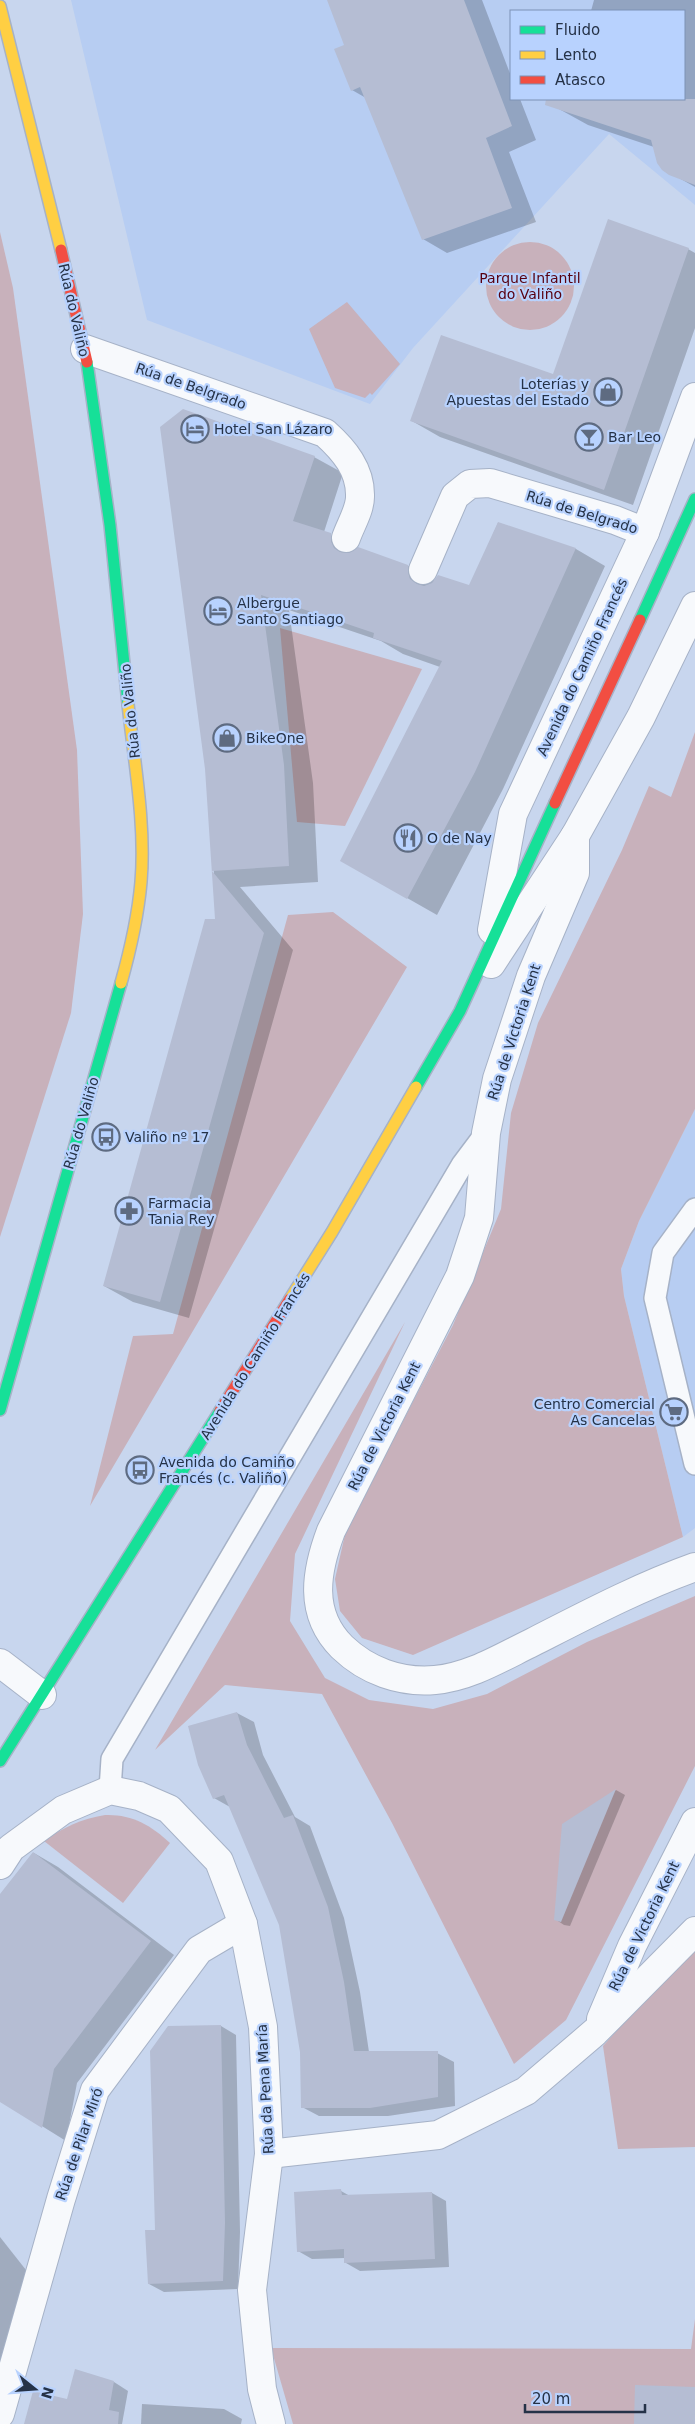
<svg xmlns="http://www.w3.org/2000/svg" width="695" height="2424" font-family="'DejaVu Sans',sans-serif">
<rect width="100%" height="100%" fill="#c8d6ee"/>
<g fill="#b7cdf2" fill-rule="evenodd">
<path d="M71,0H695V205L609,134L413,348L370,404L147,320ZM511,11H684V99H511Z"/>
<polygon points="695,1109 695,1528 683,1537 624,1296 621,1269 639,1221"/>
</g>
<g fill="#c8b1bb">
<polygon points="0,232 13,288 77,750 83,914 71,1013 0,1237"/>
<circle cx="530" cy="286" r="44"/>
<polygon points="347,302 400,364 372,395 370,393 365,398 335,388 309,329"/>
<polygon points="280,628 422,669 345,826 297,822"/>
<polygon points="695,732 695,1109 639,1221 621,1269 624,1296 683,1537 413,1655 362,1638 340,1611 335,1579 346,1530 453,1325 501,1209 511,1113 538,1023 622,850 649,786 671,797"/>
<polygon points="333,912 407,967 90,1506 133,1336 173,1334 288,915"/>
<polygon points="405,1322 295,1554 290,1621 325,1678 369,1700 433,1709 487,1694 587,1642 695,1596 695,1766 566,2020 514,2064 392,1823 322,1694 225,1685 155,1750"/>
<path d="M105,1815C131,1814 151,1825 170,1843L123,1903L44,1841C64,1827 81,1819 105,1815Z"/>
<polygon points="695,1943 695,2147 618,2149 603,2046"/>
<polygon points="695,2319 695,2424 293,2424 271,2348 691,2349"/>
</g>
<g fill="#0003">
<polygon points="328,0 482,0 511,76 511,99 520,99 536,140 509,152 536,222 447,253 423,239 366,98 352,90 346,46"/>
<polygon points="594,0 695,0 695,187 663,169 654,147 588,125 559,109 562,99 684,99 684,11 591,11"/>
<polygon points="688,249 695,253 695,328 633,505 440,437 412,421 554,376"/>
<polygon points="161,428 314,457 343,473 324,532 357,550 408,566 435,581 470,587 498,523 576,549 605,566 503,789 437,915 342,861 440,667 403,654 381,641 289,610 313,783 318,882 240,887 293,950 189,1318 133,1302 104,1286 217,920 207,769"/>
<polygon points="237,1713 254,1722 263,1755 295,1817 310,1826 344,1918 360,1992 369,2052 437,2053 454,2062 455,2106 388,2116 319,2116 302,2107 301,2052 280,1925 230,1807 214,1798"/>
<polygon points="616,1790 625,1795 570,1926 564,1925 555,1919 564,1824"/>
<polygon points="34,1853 58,1867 174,1955 77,2083 66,2141 0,2100 0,1896"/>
<polygon points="221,2026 236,2035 240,2232 238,2289 164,2292 149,2284 157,2231 168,2028"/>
<polygon points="341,2191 350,2196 432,2193 446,2201 449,2267 360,2271 346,2263 345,2258 312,2259 298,2251"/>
<polygon points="0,2237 26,2270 0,2363"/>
<polygon points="114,2382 128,2391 122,2424 25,2424 68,2401"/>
<polygon points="142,2404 224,2409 242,2419 241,2424 141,2424"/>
</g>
<g fill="#b5bdd3">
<polygon points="327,0 464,0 512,126 486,138 512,208 422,240 360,87 351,91 334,49 344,45"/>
<polygon points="546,99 695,99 695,185 669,175 662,170 657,163 651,140 545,105"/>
<polygon points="608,219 689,248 604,490 410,421 441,335 553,374"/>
<polygon points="183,409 315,456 293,521 331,533 331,541 334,548 340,552 349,553 358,547 408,565 408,572 410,579 417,584 424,586 432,583 438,575 469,585 498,522 576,548 475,772 407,899 340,861 442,661 373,638 374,633 261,595 284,765 289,866 212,871 264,933 160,1302 103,1286 205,919 215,919 205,769 160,427"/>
<polygon points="237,1712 247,1745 284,1818 293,1815 328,1907 344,1982 354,2051 438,2051 438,2097 370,2108 301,2108 300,2052 279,1925 224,1795 213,1799 198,1765 188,1726"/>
<polygon points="616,1789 561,1922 554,1920 562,1824"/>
<polygon points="33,1852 151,1941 54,2069 42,2128 0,2102 0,1894"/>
<polygon points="221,2025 225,2223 223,2281 148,2284 145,2230 155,2230 150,2051 168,2026"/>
<polygon points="341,2189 342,2195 432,2192 435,2259 344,2263 344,2249 297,2252 294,2192"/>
<polygon points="75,2369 114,2381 109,2410 119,2412 118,2424 24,2424 33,2391 67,2399"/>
<polygon points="635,2385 695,2387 695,2424 634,2424"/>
</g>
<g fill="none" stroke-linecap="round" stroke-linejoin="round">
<g stroke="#a6b2c7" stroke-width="24">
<g id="lane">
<polyline points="695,1209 663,1253 655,1298 695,1464"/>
<polyline points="110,1790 112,1759 462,1165 486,1133"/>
</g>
</g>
<g stroke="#a6b2c7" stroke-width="30">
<g id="street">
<path d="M85,349L325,433C344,450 361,470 360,497C360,510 350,526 346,538"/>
<polyline points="423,570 455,496 470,484 490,483 615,520 645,532"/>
<path d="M575,836V873L531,976L497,1079L486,1133L479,1218L460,1276L331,1531C316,1571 308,1613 342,1647C367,1671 400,1683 435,1680C470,1677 502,1657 533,1642C586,1615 639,1587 695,1567"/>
<polyline points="492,930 513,814 645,532 695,397"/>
<polyline points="491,964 575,836 641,717 695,606"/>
<polyline points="0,1663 42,1695"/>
<polyline points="0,1865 11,1848 63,1810 110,1790 139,1796 169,1809 219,1861 243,1924 263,2027 269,2154 252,2290 262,2389 271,2424"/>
<polyline points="601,2019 632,1946 695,1822"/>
<polyline points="269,2154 438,2135 526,2091 595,2032 695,1931"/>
<polyline points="0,2414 61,2199 95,2090 199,1950 243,1924"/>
</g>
</g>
<g stroke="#a6b2c7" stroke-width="14">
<g id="fast">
<polyline points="87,362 110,525 128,704"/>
<polyline points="640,620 695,499"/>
<polyline points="416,1087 460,1011 555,803"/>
<polyline points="0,1410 121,983"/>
<polyline points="0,1761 220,1411"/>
</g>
</g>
<g stroke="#a6b2c7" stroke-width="14">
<g id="slow">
<polyline points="0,6 61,250"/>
<path d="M121,983C130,951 138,916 141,882C146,825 134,761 128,704"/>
<polyline points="290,1299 332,1232 416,1087"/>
</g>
</g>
<g stroke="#a6b2c7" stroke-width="14">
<g id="jam">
<polyline points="61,250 87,362"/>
<polyline points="555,803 640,620"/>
<polyline points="220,1411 290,1299"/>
</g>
</g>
<use href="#lane" stroke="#f7f9fc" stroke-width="21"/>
<use href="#street" stroke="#f7f9fc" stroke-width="28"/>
<use href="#fast" stroke="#16e098" stroke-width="11"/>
<use href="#slow" stroke="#ffcf43" stroke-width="11"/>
<use href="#jam" stroke="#f24e42" stroke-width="11"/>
</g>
<defs>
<g id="shop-ring" transform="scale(1.4375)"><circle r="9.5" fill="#b8d2fe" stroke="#5e6b81" stroke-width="1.5"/><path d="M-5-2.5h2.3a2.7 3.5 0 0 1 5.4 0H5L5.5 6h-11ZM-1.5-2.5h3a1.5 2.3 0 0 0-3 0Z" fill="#5e6b81"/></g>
<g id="hotel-ring" transform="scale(1.4375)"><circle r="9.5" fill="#b8d2fe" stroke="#5e6b81" stroke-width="1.5"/><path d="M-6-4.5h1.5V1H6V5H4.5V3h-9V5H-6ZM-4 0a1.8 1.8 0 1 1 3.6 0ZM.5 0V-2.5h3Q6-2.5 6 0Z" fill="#5e6b81"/></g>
<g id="bar-ring" transform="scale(1.4375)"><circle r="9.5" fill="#b8d2fe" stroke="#5e6b81" stroke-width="1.5"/><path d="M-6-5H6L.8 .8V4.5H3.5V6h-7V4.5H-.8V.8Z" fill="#5e6b81"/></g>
<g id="restaurant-ring" transform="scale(1.4375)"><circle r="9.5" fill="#b8d2fe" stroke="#5e6b81" stroke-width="1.5"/><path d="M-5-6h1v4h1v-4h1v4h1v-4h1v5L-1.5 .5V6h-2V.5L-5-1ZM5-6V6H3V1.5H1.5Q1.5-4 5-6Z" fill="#5e6b81"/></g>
<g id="bus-ring" transform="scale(1.4375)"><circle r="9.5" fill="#b8d2fe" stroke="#5e6b81" stroke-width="1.5"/><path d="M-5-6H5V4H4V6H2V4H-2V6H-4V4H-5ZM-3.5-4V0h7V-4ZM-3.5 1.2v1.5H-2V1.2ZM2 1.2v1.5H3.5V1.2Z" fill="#5e6b81"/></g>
<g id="pharmacy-ring" transform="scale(1.4375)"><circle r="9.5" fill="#b8d2fe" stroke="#5e6b81" stroke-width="1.5"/><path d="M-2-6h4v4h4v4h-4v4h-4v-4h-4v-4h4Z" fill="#5e6b81"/></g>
<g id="supermarket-ring" transform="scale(1.4375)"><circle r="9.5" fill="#b8d2fe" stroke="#5e6b81" stroke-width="1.5"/><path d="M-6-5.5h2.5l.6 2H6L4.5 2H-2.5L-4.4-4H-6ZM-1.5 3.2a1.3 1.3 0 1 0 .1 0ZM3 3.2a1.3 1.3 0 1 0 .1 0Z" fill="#5e6b81"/></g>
</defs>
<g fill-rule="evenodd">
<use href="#shop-ring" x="608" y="392"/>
<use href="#hotel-ring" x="195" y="429"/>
<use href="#bar-ring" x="589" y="437"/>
<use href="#hotel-ring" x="218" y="611"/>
<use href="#shop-ring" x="227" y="738"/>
<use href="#restaurant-ring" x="408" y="838"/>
<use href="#bus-ring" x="106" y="1137"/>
<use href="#pharmacy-ring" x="129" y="1211"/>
<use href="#supermarket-ring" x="674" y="1412"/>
<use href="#bus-ring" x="140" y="1470"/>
</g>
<g text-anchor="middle" stroke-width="4.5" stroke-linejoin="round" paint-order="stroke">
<g font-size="14" fill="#580010" stroke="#b8d2fe">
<text x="530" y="283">Parque Infantil<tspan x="530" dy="16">do Valiño</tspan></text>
</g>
<g font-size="14" fill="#253247" stroke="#b8d2fe">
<text transform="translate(74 310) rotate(77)" y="5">Rúa do Valiño</text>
<text transform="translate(191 386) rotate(19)" y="5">Rúa de Belgrado</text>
<text transform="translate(582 512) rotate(17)" y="5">Rúa de Belgrado</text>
<text transform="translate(582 667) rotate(-65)" y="5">Avenida do Camiño Francés</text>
<text transform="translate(130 711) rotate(-96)" y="5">Rúa do Valiño</text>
<text transform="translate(514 1032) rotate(-72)" y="5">Rúa de Victoria Kent</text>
<text transform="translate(81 1123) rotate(-74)" y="5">Rúa do Valiño</text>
<text transform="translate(255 1356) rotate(-58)" y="5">Avenida do Camiño Francés</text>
<text transform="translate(384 1426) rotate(-63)" y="5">Rúa de Victoria Kent</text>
<text transform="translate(644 1926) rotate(-64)" y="5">Rúa de Victoria Kent</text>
<text transform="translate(265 2089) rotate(-93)" y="5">Rúa da Pena María</text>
<text transform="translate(79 2144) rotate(-71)" y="5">Rúa de Pilar Miró</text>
</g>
<g font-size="14" fill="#253247" stroke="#b8d2fe" text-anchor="start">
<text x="589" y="389" text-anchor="end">Loterías y<tspan x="589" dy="16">Apuestas del Estado</tspan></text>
<text x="214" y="434">Hotel San Lázaro</text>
<text x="608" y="442">Bar Leo</text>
<text x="237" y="608">Albergue<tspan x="237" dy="16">Santo Santiago</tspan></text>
<text x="246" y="743">BikeOne</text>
<text x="427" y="843">O de Nay</text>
<text x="125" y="1142">Valiño nº 17</text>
<text x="148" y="1208">Farmacia<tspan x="148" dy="16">Tania Rey</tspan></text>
<text x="655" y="1409" text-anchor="end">Centro Comercial<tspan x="655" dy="16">As Cancelas</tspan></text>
<text x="159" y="1467">Avenida do Camiño<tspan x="159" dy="16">Francés (c. Valiño)</tspan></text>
</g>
</g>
<rect x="510" y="10" width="175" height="90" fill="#b8d2fe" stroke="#7d92b5"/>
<rect x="520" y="26" width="25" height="8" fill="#16e098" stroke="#7d92b5"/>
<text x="555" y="35" font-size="15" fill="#253247">Fluido</text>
<rect x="520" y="51" width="25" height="8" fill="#ffcf43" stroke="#7d92b5"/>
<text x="555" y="60" font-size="15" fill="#253247">Lento</text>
<rect x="520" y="76" width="25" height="8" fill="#f24e42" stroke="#7d92b5"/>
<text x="555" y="85" font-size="15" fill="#253247">Atasco</text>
<g transform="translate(35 2389) rotate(107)" stroke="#b8d2fe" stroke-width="4" paint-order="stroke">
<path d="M0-4L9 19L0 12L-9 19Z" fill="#253247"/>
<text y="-8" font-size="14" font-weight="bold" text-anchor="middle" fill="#253247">N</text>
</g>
<path d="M525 2404v8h120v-8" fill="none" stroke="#253247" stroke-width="2.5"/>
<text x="532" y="2404" font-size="15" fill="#253247" stroke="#b8d2fe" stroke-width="4" paint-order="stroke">20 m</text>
</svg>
